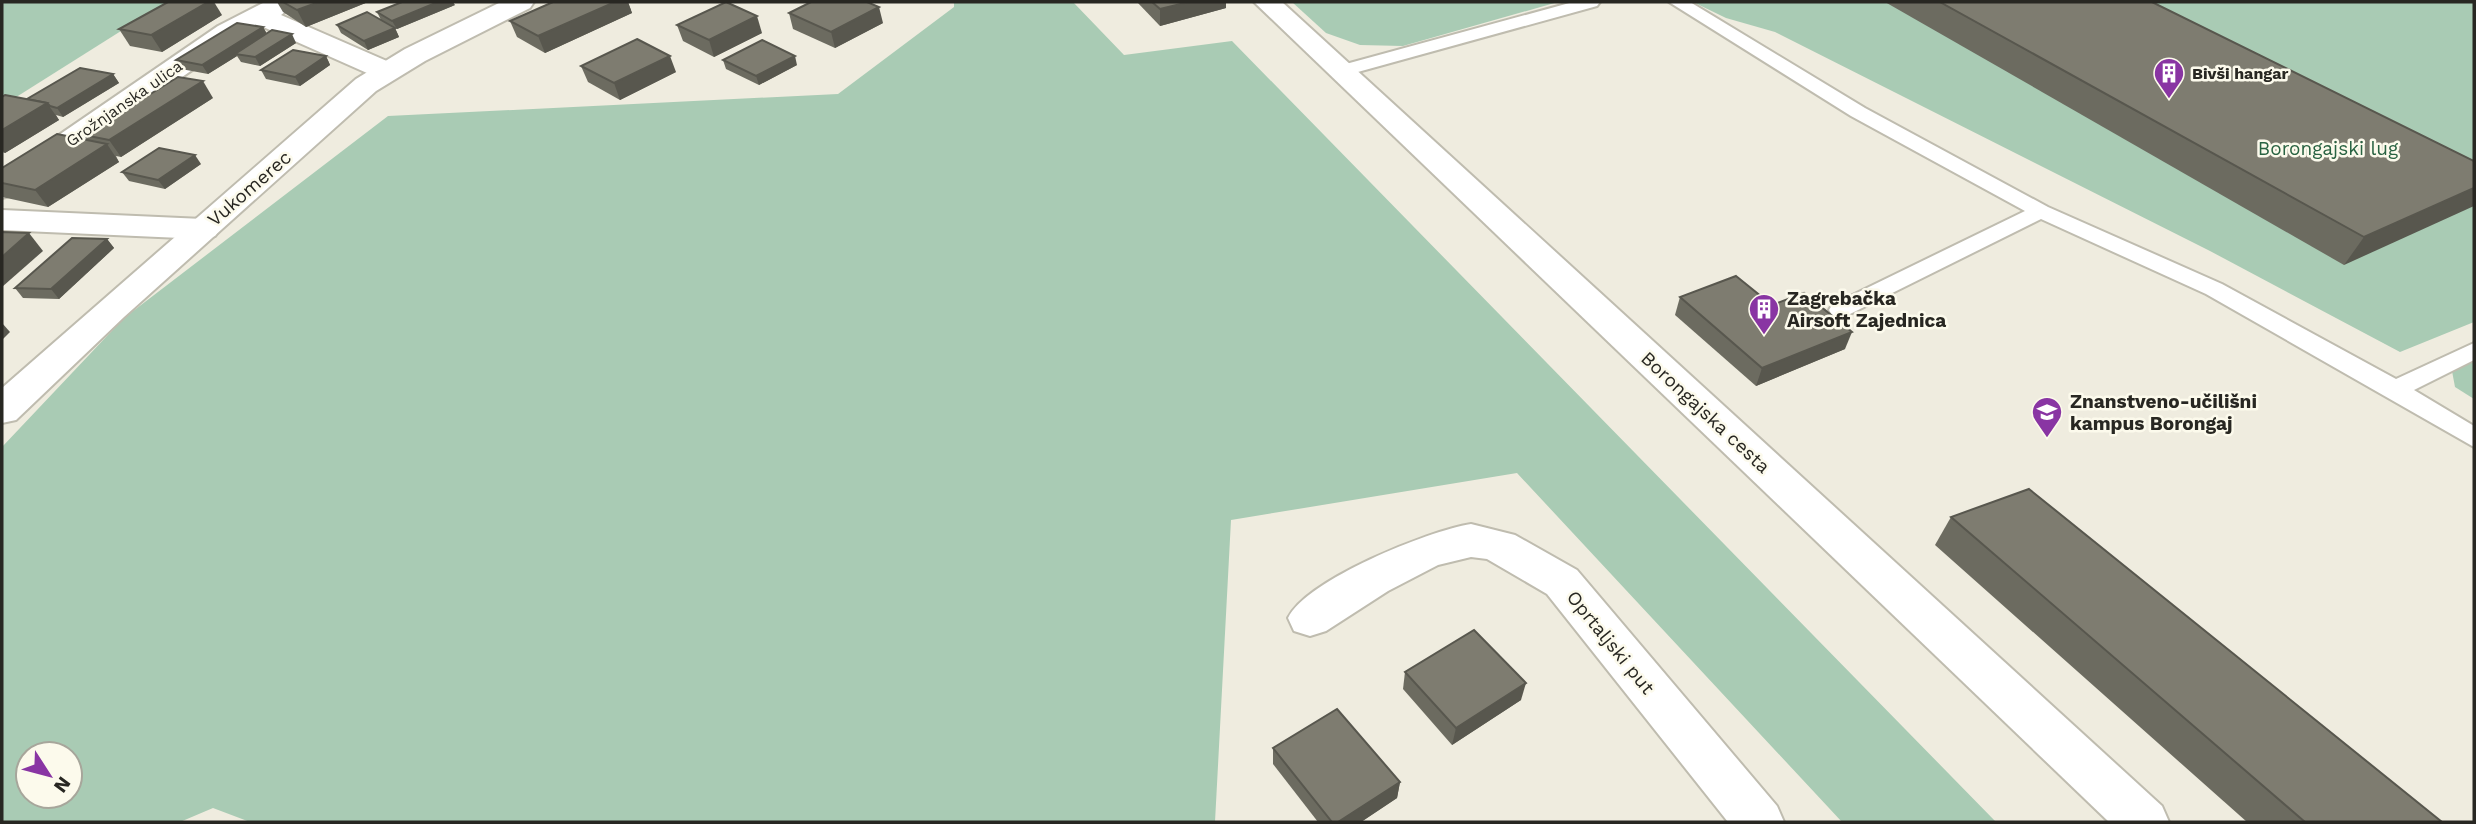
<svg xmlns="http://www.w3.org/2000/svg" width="2476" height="824" font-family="'Work Sans',sans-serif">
<rect width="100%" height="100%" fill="#efecdf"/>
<g fill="#a9cbb4" fill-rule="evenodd">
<polygon points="2,2 167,2 2,106"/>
<path d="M954,2H1073L1124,55L1232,41L1996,822H1842L1517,473L1231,520L1215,822H250L213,808L180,822H2V447L124,318L388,116L838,94L954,7ZM70,754V796H28V754Z"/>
<polygon points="1292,2 1558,2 1403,46 1360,45 1326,33"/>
<polygon points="1693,2 2474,2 2474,322 2400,352 2210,251 1775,32 1726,18"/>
<polygon points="2474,361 2474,399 2455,387 2452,371"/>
</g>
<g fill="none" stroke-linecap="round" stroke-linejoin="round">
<g stroke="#bfbcaf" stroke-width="4">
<g id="service">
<polygon points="1573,2 1600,2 1597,6 1347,75 1341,76 1332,71 1335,67"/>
<polygon points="1669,2 1690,2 1865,108 2048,207 2222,284 2396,379 2474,343 2474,360 2414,390 2474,426 2474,447 2206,294 2041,219 1848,315 1832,315 1829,310 1832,305 2025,211 1851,116"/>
</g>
</g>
<g stroke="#bfbcaf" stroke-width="4">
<g id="minor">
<polygon points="265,2 298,2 281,15 396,65 400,71 396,77 386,80 376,77 261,26 238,38 13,195 2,198 2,174 218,26"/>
<polygon points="1254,2 1282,2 2162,806 2169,822 2109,822"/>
<polygon points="2,210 203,219 215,222 220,229 215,236 203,239 2,230"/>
<path d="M1471,524L1515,535L1577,570L1777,806L1784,822H1728L1547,594L1487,559L1471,557L1438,565L1388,591L1326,631L1310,636L1294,631L1288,618C1307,580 1427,531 1471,524Z"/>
</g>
</g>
<g stroke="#bfbcaf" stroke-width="4">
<polygon id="tertiary" points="501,2 534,2 530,8 425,61 376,91 124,317 16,420 2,423 2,388 356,79 405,49"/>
</g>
<use href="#service" fill="#fff" fill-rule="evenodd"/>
<use href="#minor" fill="#fff" fill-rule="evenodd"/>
<use href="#tertiary" fill="#fff" fill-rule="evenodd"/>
</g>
<g fill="#6c6b60">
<polygon points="277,2 368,2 306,27 283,12"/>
<polygon points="553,2 628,2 632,13 545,53 517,37 510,21"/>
<polygon points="1137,2 1226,2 1226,8 1160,26"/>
<polygon points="1885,2 2152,2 2474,161 2344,265"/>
<polygon points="455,5 397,29 395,28 399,37 368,50 341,33 337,25 381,20 377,12"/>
<polygon points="789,13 883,23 835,48 793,29"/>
<polygon points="222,15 162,52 130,46 119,29"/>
<polygon points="677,25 762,33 714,57 683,41"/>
<polygon points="263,27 267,34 296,43 260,66 241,62 237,56 208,74 181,69 176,60"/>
<polygon points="326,56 330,65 300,86 266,79 261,70"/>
<polygon points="723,60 797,65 759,85 726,69"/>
<polygon points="581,66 676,72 620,100 588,82"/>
<polygon points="113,74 119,83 63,117 56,115 59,120 5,153 2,152 2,97 27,99"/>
<polygon points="213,98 121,157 116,156 119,162 48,207 2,197 2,168 87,140 84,135"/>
<polygon points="201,164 165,189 129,181 122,172"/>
<polygon points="107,239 114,248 59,299 23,298 15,288"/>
<polygon points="1680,297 1772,305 1845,349 1756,386 1675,315"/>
<polygon points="1951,517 2442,822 2247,822 1935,545"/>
<polygon points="1405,672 1521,700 1452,745 1403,689"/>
<polygon points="1273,748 1400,782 1397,798 1361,822 1318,822 1273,764"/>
</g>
<g fill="#58574e">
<polygon points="208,2 214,2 222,15 162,52 151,35"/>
<polygon points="319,2 368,2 306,27 297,10"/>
<polygon points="438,2 453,2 455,5 397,29 392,21"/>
<polygon points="615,2 628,2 632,13 545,53 538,36"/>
<polygon points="1189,2 1226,2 1226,8 1160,26 1160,9"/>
<polygon points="879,7 883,23 835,48 831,32"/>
<polygon points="757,16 762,33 714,57 709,40"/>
<polygon points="263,27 268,36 235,54 237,56 208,74 202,65"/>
<polygon points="395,28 399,37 368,50 364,41"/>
<polygon points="292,34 296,43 260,66 255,57"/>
<polygon points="326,56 330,65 300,86 295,77"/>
<polygon points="670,56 676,72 620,100 614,83"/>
<polygon points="795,56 797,65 759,85 756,76"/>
<polygon points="113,74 119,83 63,117 57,108"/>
<polygon points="203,81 213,98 121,157 109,140"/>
<polygon points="47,103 59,120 5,153 2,149 2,130"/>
<polygon points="107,144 119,162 48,207 35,190"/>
<polygon points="195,155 201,164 165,189 158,180"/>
<polygon points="2474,188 2474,206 2344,265 2364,237"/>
<polygon points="29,233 43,251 2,287 2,257"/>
<polygon points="107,239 114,248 59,299 51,289"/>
<polygon points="2,323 10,332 2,340"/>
<polygon points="1852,332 1845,349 1756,386 1762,368"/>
<polygon points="1526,683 1521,700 1452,745 1456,728"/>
<polygon points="1400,782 1397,798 1361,822 1338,822"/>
</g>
<g fill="#7e7c70" stroke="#58574e" stroke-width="2">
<polygon points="168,2 208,2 151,35 119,29"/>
<polygon points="283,2 319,2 297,10"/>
<polygon points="402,2 438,2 392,21 377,12"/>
<polygon points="553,2 615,2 538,36 510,21"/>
<polygon points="726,2 757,16 709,40 677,25"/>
<polygon points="811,2 867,2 879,7 831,32 789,13"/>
<polygon points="1152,2 1189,2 1160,9"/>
<polygon points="1940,2 2152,2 2474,161 2474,188 2364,237"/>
<polygon points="367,12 395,28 364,41 337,25"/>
<polygon points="237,23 263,27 202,65 176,60"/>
<polygon points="272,30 292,34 255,57 235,54"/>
<polygon points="637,39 670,56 614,83 581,66"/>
<polygon points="762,40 795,56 756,76 723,60"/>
<polygon points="293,50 326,56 295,77 261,70"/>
<polygon points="80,68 113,74 57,108 50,106 47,103 27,99"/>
<polygon points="178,77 203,81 109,140 84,135"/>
<polygon points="5,95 47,103 2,130 2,97"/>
<polygon points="57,134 107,144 35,190 2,183 2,168"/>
<polygon points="159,148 195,155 158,180 122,172"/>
<polygon points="2,232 29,233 2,257"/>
<polygon points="72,238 107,239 51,289 15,288"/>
<polygon points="1736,276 1772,305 1804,293 1852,332 1762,368 1680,297"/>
<polygon points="2029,489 2442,822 2305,822 1951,517"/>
<polygon points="1474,630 1526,683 1456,728 1405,672"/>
<polygon points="1337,709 1400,782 1338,822 1332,822 1273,748"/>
</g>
<defs>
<g id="building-pin" transform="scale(1.575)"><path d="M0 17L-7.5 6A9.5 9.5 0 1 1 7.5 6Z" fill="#8935a3" stroke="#fcfaec"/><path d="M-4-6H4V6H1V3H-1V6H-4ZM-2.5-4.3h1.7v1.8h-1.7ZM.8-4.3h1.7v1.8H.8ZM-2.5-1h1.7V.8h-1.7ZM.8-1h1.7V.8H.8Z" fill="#fff"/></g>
<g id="university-pin" transform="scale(1.575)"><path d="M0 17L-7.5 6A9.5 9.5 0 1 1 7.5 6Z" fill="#8935a3" stroke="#fcfaec"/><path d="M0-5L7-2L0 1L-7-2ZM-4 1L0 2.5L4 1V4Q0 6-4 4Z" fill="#fff"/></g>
</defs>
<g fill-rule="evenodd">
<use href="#building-pin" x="2169" y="73"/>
<use href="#building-pin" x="1764" y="309"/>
<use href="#university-pin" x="2047" y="412"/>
</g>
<g text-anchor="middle" stroke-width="5" stroke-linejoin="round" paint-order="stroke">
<g font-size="16" font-weight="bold" fill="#282722" stroke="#fcfaec" text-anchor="start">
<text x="2192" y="79">Bivši hangar</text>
</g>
<g font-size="16" fill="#282722" stroke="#fcfaec">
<text transform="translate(124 103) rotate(-35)" y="6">Grožnjanska ulica</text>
</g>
<g font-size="19" fill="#296342" stroke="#fcfaec">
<text x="2328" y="155">Borongajski lug</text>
</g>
<g font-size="19" fill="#282722" stroke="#fcfaec">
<text transform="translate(249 188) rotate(-41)" y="7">Vukomerec</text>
<text transform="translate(1706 412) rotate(43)" y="7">Borongajska cesta</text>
<text transform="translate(1611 642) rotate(51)" y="7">Oprtaljski put</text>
</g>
<g font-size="19" font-weight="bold" fill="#282722" stroke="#fcfaec" text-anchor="start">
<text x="1787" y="305">Zagrebačka<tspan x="1787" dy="22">Airsoft Zajednica</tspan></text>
<text x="2070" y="408">Znanstveno-učilišni<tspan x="2070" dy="22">kampus Borongaj</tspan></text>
</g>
</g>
<rect width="2476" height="824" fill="none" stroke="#282722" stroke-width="7"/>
<g transform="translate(49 775) rotate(126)"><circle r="33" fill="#fcfaec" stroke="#a7a69b" stroke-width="2"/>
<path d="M0-5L12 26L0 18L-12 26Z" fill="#8935a3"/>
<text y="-10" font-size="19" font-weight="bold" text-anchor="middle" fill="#282722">N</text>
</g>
</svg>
